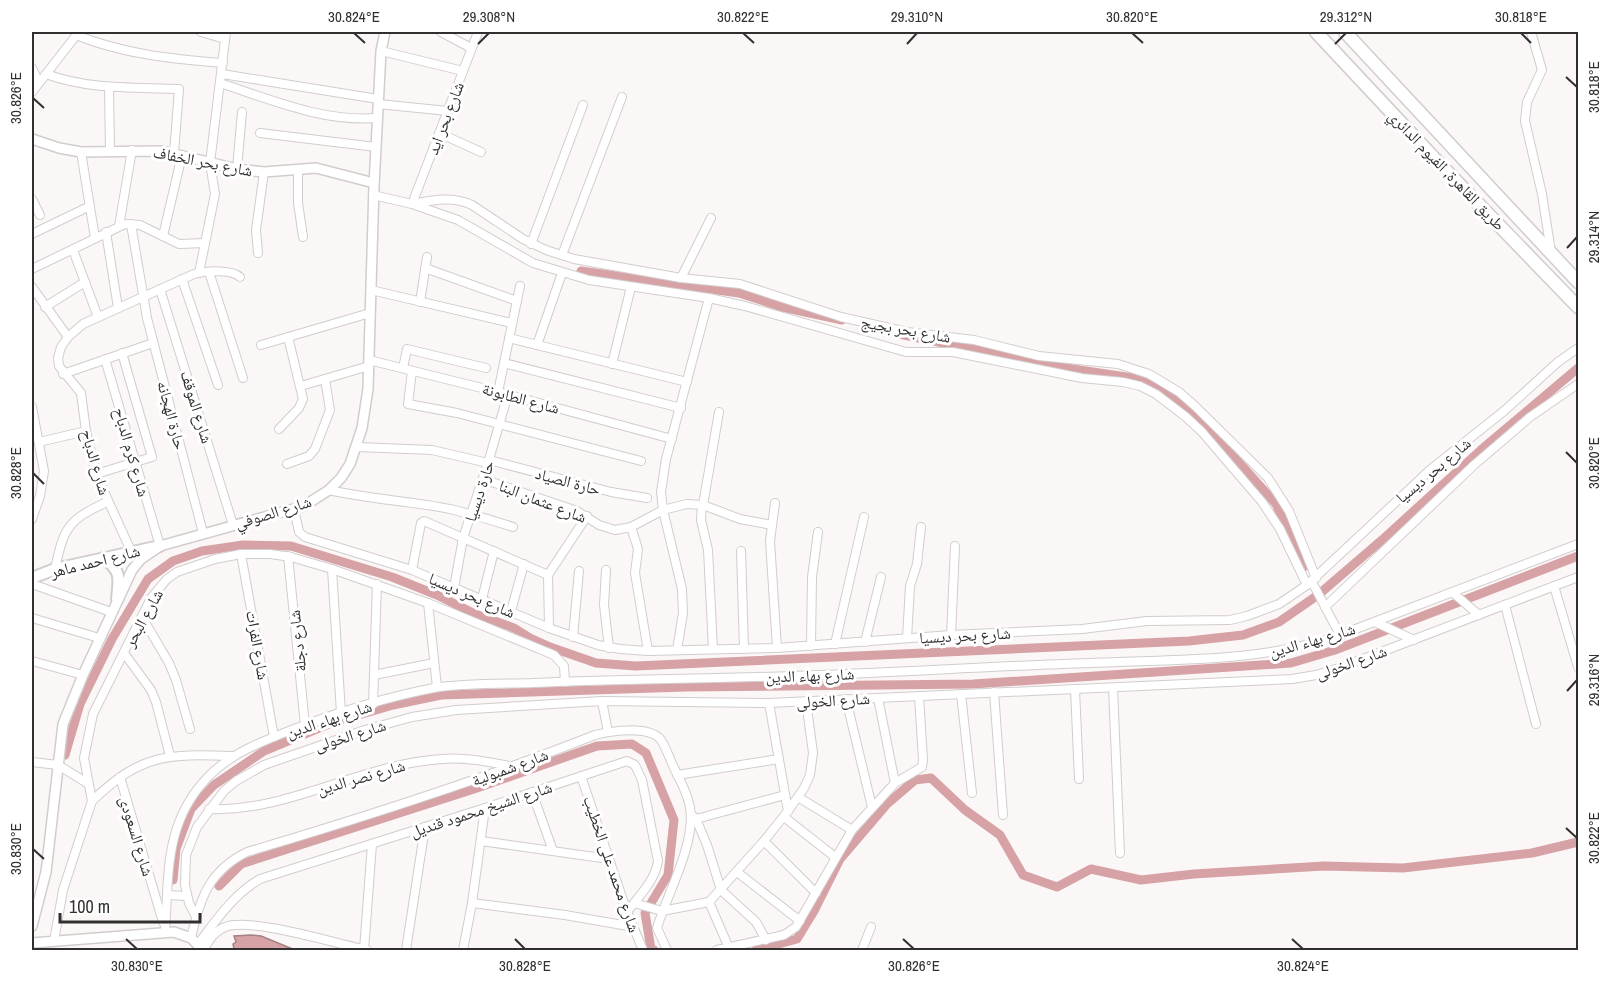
<svg xmlns="http://www.w3.org/2000/svg" width="1610" height="982" font-family="'Archivo Narrow','Noto Naskh Arabic',sans-serif">
<rect width="100%" height="100%" fill="#fcf7f7"/>
<polygon fill="#d7a2a6" stroke="#a58082" stroke-width="1.5" points="251,935 261,936 295,950 234,949 233,944 236,942 234,936"/>
<g fill="none" stroke-linecap="round" stroke-linejoin="round">
<g stroke="#d7a2a6" stroke-width="9">
<polyline points="581,271 739,293 782,307 842,320"/>
<polyline points="899,334 1066,368 1133,378 1164,390 1201,420 1276,504 1304,567"/>
<polyline points="65,755 80,704 112,639 148,579 173,561 202,551 243,545 291,546 392,577 437,595 475,614 514,628 530,638 550,647 596,663 636,666 1189,641 1243,635 1279,622 1318,595 1382,540 1482,449 1578,368"/>
<polyline points="173,880 176,849 191,809 214,785 264,751 331,723 393,705 441,695 686,687 973,684 1291,663 1335,650 1578,556"/>
<polyline points="219,886 241,864 474,789 597,746 632,744 646,753 674,820 668,875 645,913 651,949 654,950"/>
<polyline points="756,950 797,939 814,911 840,859 887,804 915,780 931,778 965,810 1000,835 1023,875 1057,887 1091,869 1141,880 1194,874 1324,866 1403,868 1532,853 1578,842"/>
</g>
<g stroke="#d2cdcd" stroke-width="10">
<g id="minor">
<polyline points="201,32 225,39"/>
<polyline points="441,32 471,48"/>
<path d="M478,32L412,204C434,200 452,196 472,205L523,239L546,250L574,259L681,278L740,284L841,317L907,332L974,340L1039,356L1118,364L1149,374L1179,392L1195,406L1268,478L1289,511L1316,578"/>
<polyline points="1531,32 1542,70 1527,102 1525,121 1542,194 1551,252"/>
<path d="M76,35C123,54 172,59 223,63"/>
<polyline points="381,51 463,71"/>
<polyline points="32,68 39,83"/>
<path d="M46,74C90,90 132,87 179,89L174,153"/>
<polyline points="222,74 378,99"/>
<path d="M220,83C272,100 322,122 377,118"/>
<polyline points="109,87 110,151"/>
<polyline points="32,92 78,33"/>
<polyline points="378,104 448,111"/>
<polyline points="260,133 376,147"/>
<polyline points="439,133 481,152"/>
<polyline points="81,152 95,238"/>
<polyline points="237,169 242,112"/>
<polyline points="298,169 298,203 303,237"/>
<polyline points="373,195 412,204 458,220 533,263 589,280 709,298 745,306 906,352 953,352 1082,378 1123,382 1140,386 1156,394 1186,417 1202,432 1262,502 1280,529 1307,585"/>
<polyline points="32,199 40,215"/>
<polyline points="131,224 147,318 203,533"/>
<polyline points="119,226 132,150"/>
<polyline points="106,232 118,308"/>
<polyline points="32,234 90,206"/>
<polyline points="163,236 182,155"/>
<polyline points="531,244 583,105"/>
<polyline points="73,250 98,317"/>
<polyline points="258,253 256,230 264,172"/>
<polyline points="562,255 622,97"/>
<polyline points="425,268 517,301"/>
<polyline points="32,269 125,224 140,225 179,244 205,243"/>
<polyline points="209,272 243,378"/>
<polyline points="199,273 215,194 210,163 226,32"/>
<polyline points="681,278 711,218"/>
<polyline points="182,279 218,385"/>
<polyline points="32,287 68,337"/>
<polyline points="160,289 233,525"/>
<polyline points="371,290 512,323"/>
<polyline points="420,302 427,257"/>
<polyline points="45,307 85,282"/>
<polyline points="509,338 687,382"/>
<polyline points="261,345 370,313"/>
<polyline points="537,345 562,273"/>
<polyline points="105,359 160,546"/>
<polyline points="369,360 498,392 672,439"/>
<polyline points="504,363 681,408"/>
<polyline points="612,364 631,287"/>
<polyline points="403,368 407,349 486,368"/>
<polyline points="412,371 408,404 457,413 641,461"/>
<polyline points="63,374 153,343"/>
<polyline points="301,386 369,366"/>
<polyline points="498,392 520,286"/>
<polyline points="32,407 44,471 40,496 32,519"/>
<polyline points="279,429 299,408 303,399 288,337"/>
<polyline points="39,442 86,431"/>
<polyline points="357,447 432,450 488,463"/>
<polyline points="489,460 611,492 647,498"/>
<polyline points="287,464 309,456 315,449 330,410 325,379"/>
<polyline points="96,474 152,457 122,353"/>
<polyline points="483,479 577,511 599,525 615,530 631,527 663,510 687,504 703,505 740,519 772,525"/>
<path d="M329,490C369,499 410,501 450,509C471,514 492,520 513,527"/>
<polyline points="775,503 770,541 777,648"/>
<polyline points="702,505 701,520 708,550 713,649"/>
<polyline points="703,505 719,412"/>
<polyline points="294,509 299,532 305,537 412,570 549,628 598,645 620,649 648,651 777,648 951,635 1082,629 1147,621 1230,620 1247,616 1279,604 1307,585 1430,470 1504,411 1558,362 1578,348"/>
<polyline points="631,527 638,549 635,573 648,651"/>
<path d="M131,551L96,474L86,431L81,393L59,366L58,358L61,347L68,337L83,324L194,274C205,271 232,269 240,277"/>
<polyline points="741,551 744,649"/>
<polyline points="241,554 274,737"/>
<polyline points="288,556 305,725"/>
<path d="M55,569C64,527 68,520 107,502"/>
<polyline points="332,569 341,713"/>
<polyline points="412,570 421,523 424,521 548,575"/>
<polyline points="606,570 604,605 609,648"/>
<polyline points="1312,582 1340,635"/>
<polyline points="32,584 111,612"/>
<polyline points="1554,586 1578,667"/>
<polyline points="454,588 463,538 488,463 508,394"/>
<polyline points="1452,592 1479,615"/>
<polyline points="482,599 494,551"/>
<polyline points="428,603 437,687"/>
<polyline points="1505,605 1536,724"/>
<polyline points="1325,607 1474,465 1530,417 1578,384"/>
<polyline points="511,611 524,564"/>
<polyline points="142,617 169,663 176,680 190,729"/>
<polyline points="32,618 99,638"/>
<polyline points="1375,622 1414,640"/>
<polyline points="549,628 548,575 587,516"/>
<polyline points="951,635 955,546"/>
<polyline points="573,637 579,571"/>
<polyline points="907,638 910,586 917,564 921,527"/>
<polyline points="865,642 881,577"/>
<polyline points="835,644 864,517"/>
<polyline points="811,646 812,577 818,532"/>
<polyline points="677,650 683,613 682,589 663,510 661,492 666,459 709,298"/>
<polyline points="124,653 151,690 156,702 170,756"/>
<polyline points="32,661 83,675"/>
<polyline points="374,675 434,663"/>
<polyline points="1113,688 1120,853"/>
<polyline points="1075,689 1079,779"/>
<polyline points="994,692 1003,815"/>
<polyline points="961,694 972,793"/>
<polyline points="878,698 895,783"/>
<polyline points="846,699 872,807"/>
<polyline points="602,701 608,732"/>
<polyline points="769,703 788,811"/>
<polyline points="373,704 377,584"/>
<polyline points="32,762 58,765 87,783"/>
<polyline points="677,775 779,759"/>
<polyline points="581,776 627,912 643,950"/>
<polyline points="120,777 163,922"/>
<polyline points="532,792 553,851"/>
<polyline points="798,797 852,830"/>
<path d="M92,801C142,753 167,754 233,756"/>
<path d="M209,809C290,812 361,764 442,759C467,757 490,762 515,767"/>
<polyline points="691,814 696,819 707,845 721,890 756,922 766,940"/>
<polyline points="784,817 835,857"/>
<polyline points="696,819 785,795"/>
<polyline points="481,841 609,859"/>
<polyline points="764,841 816,893"/>
<polyline points="737,872 800,921"/>
<polyline points="168,895 186,896"/>
<polyline points="709,902 729,948"/>
<polyline points="472,903 565,915 634,927"/>
<polyline points="634,903 662,911 709,902 764,841 788,811 804,788 810,775 813,753 806,701"/>
<polyline points="196,917 189,903 185,885 186,855 197,827 224,791 236,781 264,765 365,730 412,717 456,710 602,701 769,703 1292,679 1316,675 1339,668 1578,577"/>
<path d="M165,932C169,874 164,822 208,777C231,753 263,741 294,729C339,712 387,697 434,688C463,683 504,684 534,683C620,679 706,679 792,676C892,673 991,666 1091,663C1175,659 1260,663 1340,635L1578,544"/>
<path d="M191,938C200,898 209,871 247,852C365,817 481,780 595,735C611,731 649,725 661,740C665,746 668,754 671,761C677,776 688,792 690,808C696,844 667,894 657,928L667,950"/>
<polyline points="54,941 63,890 92,801 84,758 93,714 151,598 167,579 177,572 215,559 241,554 270,554 291,557 332,569 428,603 554,655 564,666 565,682"/>
<path d="M198,944C217,919 233,895 260,879L485,808L627,761L635,765L642,780L658,861C655,881 639,896 627,912"/>
<path d="M203,950C209,941 214,931 225,927C252,917 336,944 367,950"/>
<polyline points="364,950 372,844"/>
<polyline points="406,950 425,827"/>
<polyline points="463,950 472,903 485,808"/>
<polyline points="717,950 784,935 796,927 852,830 895,783 922,767 923,760 919,696"/>
<polyline points="862,950 871,927"/>
</g>
</g>
<g stroke="#d2cdcd" stroke-width="12">
<g id="tertiary">
<polyline points="32,139 59,148 81,152 162,151 237,169 264,172 316,168 374,183"/>
<polyline points="32,926 46,872 63,724 83,675 132,570 141,559 160,546 304,506 329,490 341,478 350,464 362,428 368,389 374,186 381,51 385,32"/>
<polyline points="32,943 174,932 191,938 203,950"/>
</g>
</g>
<g stroke="#d2cdcd" stroke-width="14">
<g id="secondary">
<path d="M104,558C122,572 119,578 117,599"/>
<polyline points="32,578 55,569 160,546"/>
</g>
</g>
<g stroke="#d2cdcd" stroke-width="15">
<g id="trunk">
<polyline points="1316,32 1434,158 1578,307"/>
<polyline points="1345,32 1578,282"/>
</g>
</g>
<use href="#minor" stroke="#fff" stroke-width="8"/>
<use href="#tertiary" stroke="#fff" stroke-width="9"/>
<use href="#secondary" stroke="#fff" stroke-width="10"/>
<use href="#trunk" stroke="#fff" stroke-width="12"/>
</g>
<path fill="none" stroke="#312f2f" stroke-width="2" d="M354,33L365,43M743,33L754,43M1132,33L1143,43M1521,33L1531,43M478,44L489,33M907,44L917,33M1335,44L1346,33M1566,77L1577,87M33,98L44,108M1567,248L1577,237M1566,452L1577,463M33,473L44,484M1567,691L1577,680M1566,828L1577,838M33,849L44,859M126,939L137,949M515,939L525,949M903,939L914,949M1292,939L1303,949"/>
<g text-anchor="middle" stroke-width="6" stroke-linejoin="round" paint-order="stroke">
<g font-size="16" fill="#312f2f" stroke="#fff">
<text transform="translate(445 118) rotate(-69)" y="6">شارع بحر ايد</text>
<text transform="translate(203 161) rotate(11)" y="6">شارع بحر الخفاف</text>
<text transform="translate(1447 170) rotate(46)" y="6">طريق القاهرة, الفيوم الدائري</text>
<text transform="translate(906 329) rotate(10)" y="6">شارع بحر بجيج</text>
<text transform="translate(521 398) rotate(15)" y="6">شارع الطابونة</text>
<text transform="translate(197 407) rotate(73)" y="6">شارع الموقف</text>
<text transform="translate(172 415) rotate(75)" y="6">حارة الهجانه</text>
<text transform="translate(132 452) rotate(74)" y="6">شارع كرم الدباح</text>
<text transform="translate(96 462) rotate(74)" y="6">شارع الدباح</text>
<text transform="translate(1433 470) rotate(-40)" y="6">شارع بحر ديسيا</text>
<text transform="translate(568 481) rotate(15)" y="6">حارة الصياد</text>
<text transform="translate(479 491) rotate(-72)" y="6">حارة ديسيا</text>
<text transform="translate(543 501) rotate(21)" y="6">شارع عثمان البنا</text>
<text transform="translate(273 512) rotate(-17)" y="6">شارع الصوفي</text>
<text transform="translate(95 561) rotate(-14)" y="6">شارع احمد ماهر</text>
<text transform="translate(472 595) rotate(23)" y="6">شارع بحر ديسيا</text>
<text transform="translate(143 618) rotate(-61)" y="6">شارع البحر</text>
<text transform="translate(965 635) rotate(-3)" y="6">شارع بحر ديسيا</text>
<text transform="translate(1312 640) rotate(-16)" y="6">شارع بهاء الدين</text>
<text transform="translate(297 641) rotate(-96)" y="6">شارع دجلة</text>
<text transform="translate(258 645) rotate(80)" y="6">شارع الفرات</text>
<text transform="translate(1351 662) rotate(-19)" y="6">شارع الخولى</text>
<text transform="translate(810 675) rotate(-2)" y="6">شارع بهاء الدين</text>
<text transform="translate(833 700) rotate(-3)" y="6">شارع الخولى</text>
<text transform="translate(329 719) rotate(-18)" y="6">شارع بهاء الدين</text>
<text transform="translate(350 735) rotate(-17)" y="6">شارع الخولى</text>
<text transform="translate(510 767) rotate(-20)" y="6">شارع شمبولية</text>
<text transform="translate(361 777) rotate(-16)" y="6">شارع نصر الدين</text>
<text transform="translate(481 809) rotate(-18)" y="6">شارع الشيخ محمود قنديل</text>
<text transform="translate(137 836) rotate(73)" y="6">شارع السعودى</text>
<text transform="translate(612 864) rotate(71)" y="6">شارع محمد على الخطيب</text>
</g>
</g>
<rect width="1610" height="982" fill="none" stroke="#ffffff" stroke-width="66"/>
<path d="M60 913v9h140v-9" fill="none" stroke="#312f2f" stroke-width="3"/>
<text x="69" y="913" font-size="18" fill="#312f2f" stroke="#ffffff" stroke-width="4.5" paint-order="stroke">100 m</text>
<rect x="33" y="33" width="1544" height="916" fill="none" stroke="#312f2f" stroke-width="2"/>
<g font-size="15" text-anchor="middle" fill="#312f2f">
<text x="354" y="22">30.824°E</text>
<text x="489" y="22">29.308°N</text>
<text x="743" y="22">30.822°E</text>
<text x="917" y="22">29.310°N</text>
<text x="1132" y="22">30.820°E</text>
<text x="1346" y="22">29.312°N</text>
<text x="1521" y="22">30.818°E</text>
<text transform="translate(1594 87) rotate(-90)" y="5">30.818°E</text>
<text transform="translate(16 98) rotate(-90)" y="5">30.826°E</text>
<text transform="translate(1594 237) rotate(-90)" y="5">29.314°N</text>
<text transform="translate(1594 463) rotate(-90)" y="5">30.820°E</text>
<text transform="translate(16 473) rotate(-90)" y="5">30.828°E</text>
<text transform="translate(1594 680) rotate(-90)" y="5">29.316°N</text>
<text transform="translate(1594 838) rotate(-90)" y="5">30.822°E</text>
<text transform="translate(16 849) rotate(-90)" y="5">30.830°E</text>
<text x="137" y="971">30.830°E</text>
<text x="525" y="971">30.828°E</text>
<text x="914" y="971">30.826°E</text>
<text x="1303" y="971">30.824°E</text>
</g>
</svg>
